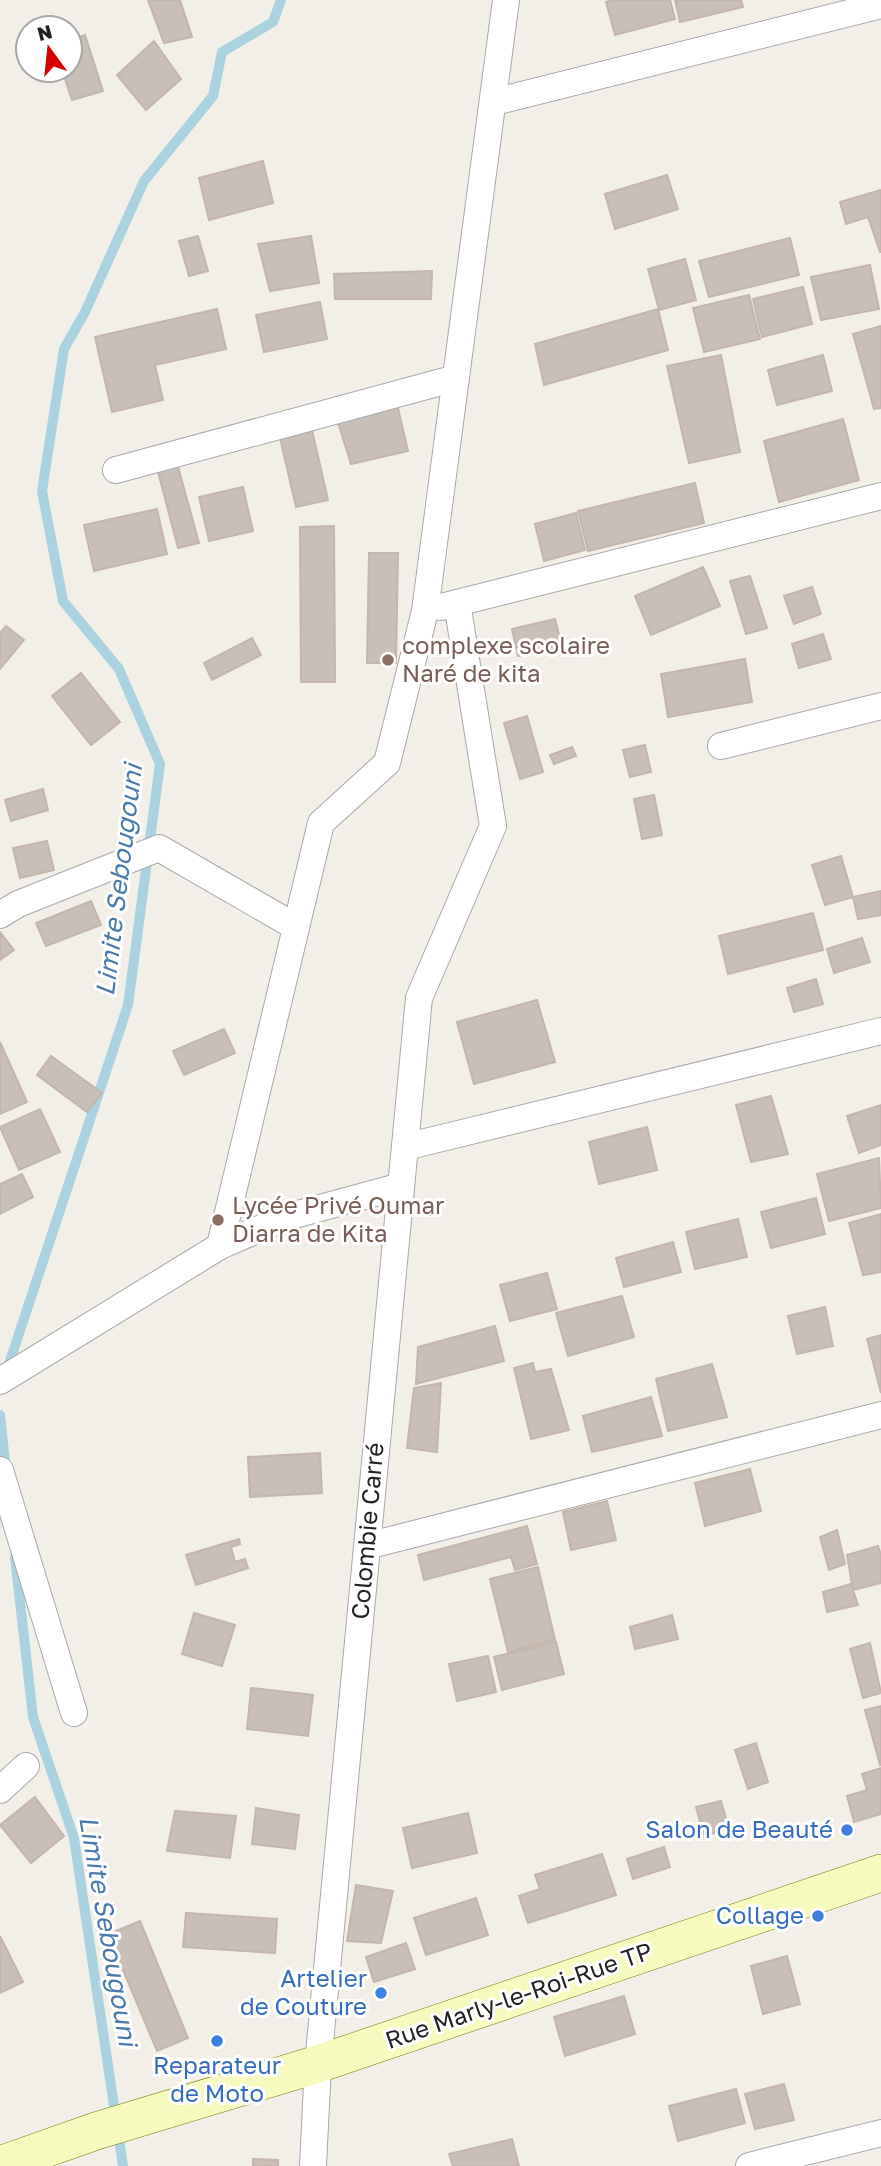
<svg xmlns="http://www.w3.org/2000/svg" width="881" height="2166" font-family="'Golos Text',sans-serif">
<rect width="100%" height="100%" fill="#f2efe9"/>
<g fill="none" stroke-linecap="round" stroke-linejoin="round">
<g stroke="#aad3df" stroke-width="10">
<polyline points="6,1373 128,1005 160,764 119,669 63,601 42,491 64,349 85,312 144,181 213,96 222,52 273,22 281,0"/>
<polyline points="0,1415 6,1471"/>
<polyline points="15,1557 33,1717 74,1838 123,2166"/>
</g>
</g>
<g fill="#c7bfb8" stroke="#c4b6ab" stroke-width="2">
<polygon points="148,0 180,0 192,37 164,43"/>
<polygon points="612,0 670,0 675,19 615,35 606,2"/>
<polygon points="675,0 741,0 743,7 680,22"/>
<polygon points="85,35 103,91 72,100 62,70 70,70 70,40"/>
<polygon points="154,41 181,79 146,110 117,75"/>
<polygon points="263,161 273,203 209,220 199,178"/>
<polygon points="667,175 678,209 615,229 605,194"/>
<polygon points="881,190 881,252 880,252 868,217 846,224 840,202"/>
<polygon points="198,236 208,271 189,276 179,241"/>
<polygon points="311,236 319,283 270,291 258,244"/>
<polygon points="790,238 799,275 709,297 699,261"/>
<polygon points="685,259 696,300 659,310 648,269"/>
<polygon points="870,265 879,309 821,320 811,277"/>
<polygon points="432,271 431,299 335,299 334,274"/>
<polygon points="803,287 812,324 762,337 753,299"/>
<polygon points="749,295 760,339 704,352 693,308"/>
<polygon points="320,302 327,339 264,352 256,315"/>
<polygon points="217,309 226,349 155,365 163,400 112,412 95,337"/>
<polygon points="658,309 668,350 544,385 535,344"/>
<polygon points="881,326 881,408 874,409 853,334"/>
<polygon points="721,355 740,452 689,463 667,366"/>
<polygon points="823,355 832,391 777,405 768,370"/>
<polygon points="398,408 408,451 351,464 337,419"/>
<polygon points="843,419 859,480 779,502 764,441"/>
<polygon points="312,430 328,500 296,507 280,438"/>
<polygon points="177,463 199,543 178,548 157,468"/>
<polygon points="695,483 704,523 588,551 578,511"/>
<polygon points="243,487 253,531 209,541 199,497"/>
<polygon points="157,509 167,554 94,571 84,525"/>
<polygon points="576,513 585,550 544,561 535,524"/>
<polygon points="334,526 335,682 301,682 300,527"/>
<polygon points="369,553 398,553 396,663 367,663"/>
<polygon points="703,567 720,606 651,635 635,596"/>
<polygon points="750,576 767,628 746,634 730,581"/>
<polygon points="812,587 821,614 794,624 784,596"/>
<polygon points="555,619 562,646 518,656 512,629"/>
<polygon points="6,626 24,640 0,669 0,633"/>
<polygon points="823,634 831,659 799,668 792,644"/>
<polygon points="252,638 261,655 212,680 204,663"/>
<polygon points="745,659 752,702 668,717 661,674"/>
<polygon points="81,673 120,722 91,745 52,696"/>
<polygon points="527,716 543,772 520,779 504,723"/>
<polygon points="645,745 651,772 630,777 623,750"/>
<polygon points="572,747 576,756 554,764 550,755"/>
<polygon points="43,789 48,810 11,821 5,800"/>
<polygon points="654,795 662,835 642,839 634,799"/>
<polygon points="47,841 54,870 20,878 13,848"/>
<polygon points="841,856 853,897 825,905 812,865"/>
<polygon points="881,891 881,915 858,919 853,897"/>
<polygon points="91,901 101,925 46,946 36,923"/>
<polygon points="813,913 823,950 728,974 719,936"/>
<polygon points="0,932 14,950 0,960"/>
<polygon points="862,938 870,962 834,973 827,949"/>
<polygon points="816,979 823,1004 794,1012 787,988"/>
<polygon points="537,1000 555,1062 474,1084 457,1022"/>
<polygon points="224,1029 235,1053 184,1075 173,1051"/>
<polygon points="0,1042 27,1102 0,1114"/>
<polygon points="51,1056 102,1093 87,1112 37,1075"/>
<polygon points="771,1096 788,1154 751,1162 736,1105"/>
<polygon points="881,1105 881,1145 859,1153 847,1116"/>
<polygon points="40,1109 60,1152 19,1170 0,1127"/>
<polygon points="647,1127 657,1170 599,1184 589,1142"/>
<polygon points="879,1158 881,1208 829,1221 817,1174"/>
<polygon points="22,1174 33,1197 0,1214 0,1184"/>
<polygon points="816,1198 825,1234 771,1248 761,1212"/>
<polygon points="881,1214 881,1272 863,1275 849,1223"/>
<polygon points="738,1219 747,1257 695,1269 686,1232"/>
<polygon points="673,1242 681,1272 624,1287 616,1258"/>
<polygon points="547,1273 557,1309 510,1321 500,1285"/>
<polygon points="622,1296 634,1337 568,1356 556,1313"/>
<polygon points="825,1307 833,1346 797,1354 788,1316"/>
<polygon points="495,1326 504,1361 416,1384 418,1347"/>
<polygon points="881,1335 881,1393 867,1339"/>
<polygon points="533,1363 535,1372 551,1369 569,1430 531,1439 514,1368"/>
<polygon points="712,1364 727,1417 668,1431 656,1379"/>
<polygon points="441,1383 437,1452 407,1448 414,1388"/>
<polygon points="651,1397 662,1436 592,1452 583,1416"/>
<polygon points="320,1453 322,1493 250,1497 248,1457"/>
<polygon points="750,1469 761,1511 705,1526 695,1483"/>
<polygon points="607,1501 616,1540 571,1550 563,1512"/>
<polygon points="527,1526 537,1564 515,1570 511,1557 424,1580 418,1555"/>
<polygon points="837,1530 845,1564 829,1570 820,1537"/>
<polygon points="239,1539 240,1544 231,1547 235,1562 245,1559 248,1568 196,1585 186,1555"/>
<polygon points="878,1546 881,1555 881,1583 853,1590 847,1555"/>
<polygon points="538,1567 555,1640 508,1652 490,1579"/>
<polygon points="851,1584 858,1605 827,1612 823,1592"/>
<polygon points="194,1613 235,1625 222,1666 182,1654"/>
<polygon points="672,1615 678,1639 635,1649 630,1627"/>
<polygon points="556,1642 564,1674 502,1690 494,1657"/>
<polygon points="870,1643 881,1693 863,1698 850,1649"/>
<polygon points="488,1656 496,1692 457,1701 449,1664"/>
<polygon points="251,1688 313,1695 308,1736 247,1729"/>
<polygon points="881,1706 881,1765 880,1765 865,1710"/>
<polygon points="756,1743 768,1782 748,1789 735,1750"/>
<polygon points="881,1768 881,1814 854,1822 847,1796 867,1790 862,1774"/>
<polygon points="35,1797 64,1836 31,1863 0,1825"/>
<polygon points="721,1801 729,1828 704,1836 696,1807"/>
<polygon points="256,1808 299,1815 295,1849 252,1844"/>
<polygon points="175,1811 236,1816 230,1858 167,1851"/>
<polygon points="468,1813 477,1853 412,1868 403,1828"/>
<polygon points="664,1847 670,1867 633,1879 627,1859"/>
<polygon points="602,1854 616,1895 528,1923 519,1896 540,1889 535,1875"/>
<polygon points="356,1885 393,1891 381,1943 347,1941"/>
<polygon points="476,1898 488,1935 426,1955 414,1918"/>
<polygon points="186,1913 277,1919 275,1953 183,1947"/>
<polygon points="140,1921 188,2038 157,2051 108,1934"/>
<polygon points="0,1936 23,1982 0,1993"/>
<polygon points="406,1943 415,1969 374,1982 366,1957"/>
<polygon points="787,1956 800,2004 763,2014 751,1966"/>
<polygon points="624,1996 635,2034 565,2056 554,2017"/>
<polygon points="784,2084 794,2120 755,2129 745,2094"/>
<polygon points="736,2089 745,2123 678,2141 669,2106"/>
<polygon points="512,2139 519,2166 453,2166 449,2154"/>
<polygon points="253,2159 278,2160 278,2166 253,2166"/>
</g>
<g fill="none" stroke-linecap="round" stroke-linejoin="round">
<g stroke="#a9a9a9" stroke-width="28">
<g id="street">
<polyline points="494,102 881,5"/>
<polyline points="116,470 456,378"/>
<polyline points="441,607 881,496"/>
<polyline points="721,746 881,706"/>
<polyline points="0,915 18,904 159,848 296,927"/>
<polyline points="405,1147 881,1031"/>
<polyline points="220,1246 321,823 387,763 425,611 506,0"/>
<polyline points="0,1381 220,1246 287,1217 401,1186"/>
<polyline points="0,1470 74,1713"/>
<polyline points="367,1546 881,1415"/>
<polyline points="0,1790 26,1766"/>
<polyline points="313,2166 318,2064 419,998 493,826 457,603"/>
<polyline points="749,2166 881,2133"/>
</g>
</g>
<g stroke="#707d05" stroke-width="38">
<polyline id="secondary" points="0,2165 96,2131 318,2064 881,1873"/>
</g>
<use href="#street" stroke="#fff" stroke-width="26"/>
<use href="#secondary" stroke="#f7fabf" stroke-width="37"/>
</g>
<g fill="#8d6e63" stroke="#fff" stroke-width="2.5">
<circle cx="388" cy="660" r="7"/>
<circle cx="218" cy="1220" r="7"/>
</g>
<g fill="#3f7fe0" stroke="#fff" stroke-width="2.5">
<circle cx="847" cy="1830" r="7"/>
<circle cx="818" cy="1916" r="7"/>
<circle cx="381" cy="1993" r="7"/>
<circle cx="217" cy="2041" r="7"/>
</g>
<g text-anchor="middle" stroke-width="6" stroke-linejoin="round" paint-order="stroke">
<g font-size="24" fill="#785e54" stroke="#fff" text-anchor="start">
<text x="402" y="654">complexe scolaire<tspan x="402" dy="28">Naré de kita</tspan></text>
<text x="232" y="1214">Lycée Privé Oumar<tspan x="232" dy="28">Diarra de Kita</tspan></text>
</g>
<g font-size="24" fill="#222" stroke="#fff">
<text transform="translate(368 1531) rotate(-85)" y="8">Colombie Carré</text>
<text transform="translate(519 1996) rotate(-19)" y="8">Rue Marly-le-Roi-Rue TP</text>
</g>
<g font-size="24" fill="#366cbe" stroke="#fff" text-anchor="end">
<text x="833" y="1838">Salon de Beauté</text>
<text x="804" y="1924">Collage</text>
<text x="367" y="1987">Artelier<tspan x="367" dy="28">de Couture</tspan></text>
<text x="217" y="2074" text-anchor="middle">Reparateur<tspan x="217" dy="28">de Moto</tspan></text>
</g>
<g font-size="26" font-style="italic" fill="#4a7aab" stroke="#fff">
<text transform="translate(119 880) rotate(-83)" y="9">Limite Sebougouni</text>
<text transform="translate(108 1931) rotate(80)" y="9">Limite Sebougouni</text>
</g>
</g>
<g transform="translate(49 49) rotate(345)"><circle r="33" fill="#ffffff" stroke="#a7a7a7" stroke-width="2"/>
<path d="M0-5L12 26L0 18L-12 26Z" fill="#d40000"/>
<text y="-10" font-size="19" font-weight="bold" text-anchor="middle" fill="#222222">N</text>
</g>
</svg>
